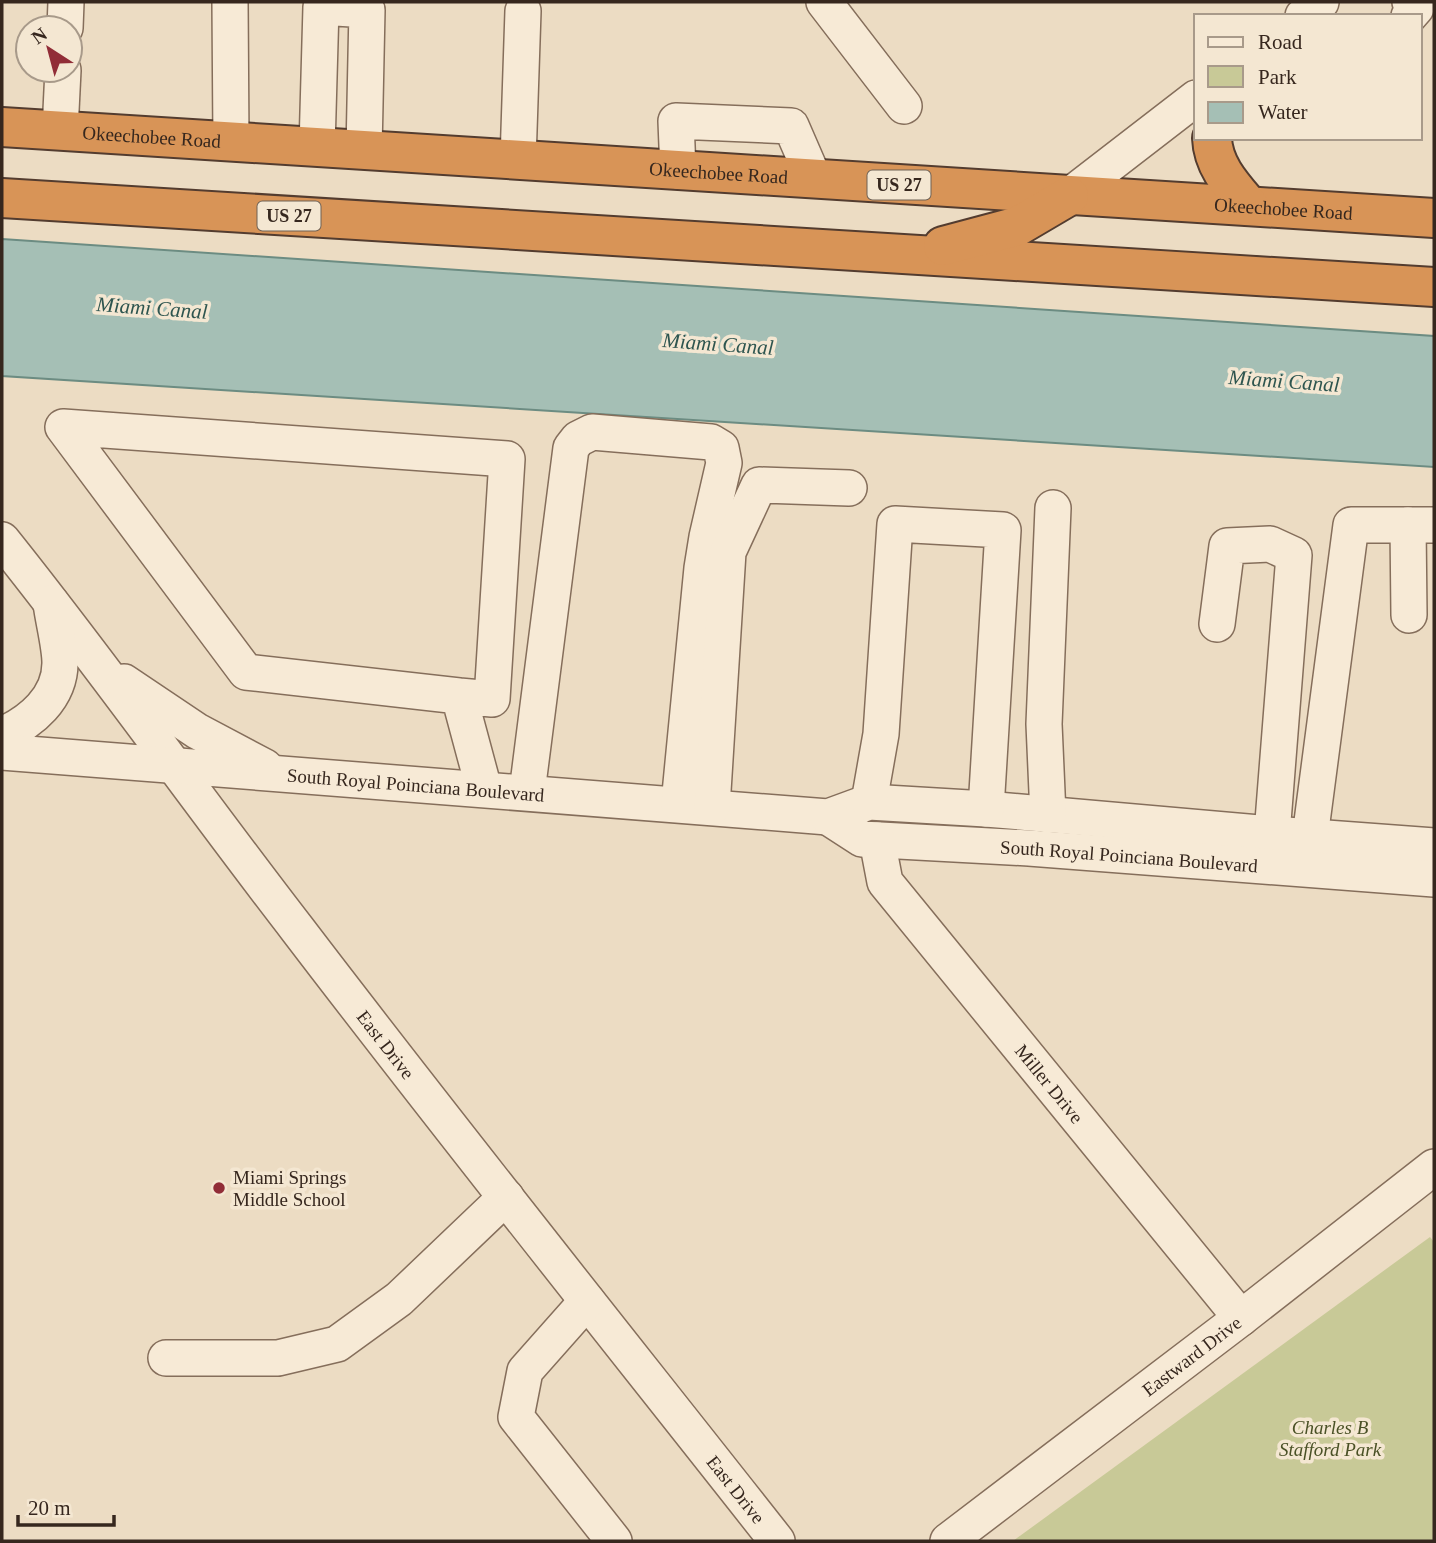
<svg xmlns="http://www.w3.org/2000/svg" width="1436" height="1543" font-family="'Times New Roman',serif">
<rect width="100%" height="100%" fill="#ecdcc3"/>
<polygon fill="#c8c997" points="1430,1237 1434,1242 1434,1541 1013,1541"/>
<polygon fill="#a5bfb5" stroke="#6c8c82" stroke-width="2" points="2,239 1434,336 1434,467 2,376"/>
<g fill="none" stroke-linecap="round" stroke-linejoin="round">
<g stroke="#856e5b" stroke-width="38">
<g id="minor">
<polyline points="230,2 231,142"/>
<polyline points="824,2 904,106"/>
<polyline points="1303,16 1321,2"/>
<polyline points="1409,16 1416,8 1410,2"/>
<polyline points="65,28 66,2"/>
<polyline points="60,131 63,70"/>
<polyline points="317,147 321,7 367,10 364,150"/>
<polyline points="518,160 523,11"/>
<polyline points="678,171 676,121 791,126 814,179"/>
<polyline points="1069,196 1196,98"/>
<path id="s1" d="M2,540C104,667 198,801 298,930C455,1136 617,1338 777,1541"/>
<polyline points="1409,615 1408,525 1434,525"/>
<polyline points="1217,624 1227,546 1270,544 1294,555 1272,834"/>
<polyline points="124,682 197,731 265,767"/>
<polyline points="459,696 492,699 507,459 63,427 246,672 459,696 484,789"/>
<path d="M2,735C31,722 60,698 60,663C60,646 53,620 51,603"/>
<path id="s2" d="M2,752L828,817L869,802L986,809L1272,834L1434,846"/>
<polyline points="527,792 571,448 578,439 592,432 711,442 721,448 724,463 707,537 702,568 679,804"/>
<polyline points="869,802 881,734 895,524 1003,530 986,809"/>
<polyline points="712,807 728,552 759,485 849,488"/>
<polyline points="1048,815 1044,724 1053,508"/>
<path id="s3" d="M828,817L862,839L1029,848L1434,879"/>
<polyline points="1310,837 1351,525 1408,525"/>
<path id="s4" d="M877,840L885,882L1241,1318"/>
<polyline points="587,1301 525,1371 516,1417 614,1541"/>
<polyline points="166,1358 278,1358 337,1344 399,1299 506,1197"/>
<path id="s5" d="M948,1541L1241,1318L1434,1167"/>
</g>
</g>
<g stroke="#533c2f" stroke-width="42">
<g id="highway">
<path id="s6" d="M2,127L1434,218"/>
<path d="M1212,138C1213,166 1232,186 1249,206"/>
<polyline points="2,198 1434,287"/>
<polyline points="943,246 1018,226 1069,196"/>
</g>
</g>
<use href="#minor" stroke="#f7ead6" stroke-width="35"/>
<use href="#highway" stroke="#d89457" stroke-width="38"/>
</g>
<circle fill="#912d37" stroke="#f4e7d2" stroke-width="2.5" cx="219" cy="1188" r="7"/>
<g text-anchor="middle" stroke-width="7" stroke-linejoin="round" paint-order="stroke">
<g fill="#f4e7d2" stroke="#6f6154" stroke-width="2">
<rect x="867.5" y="170.5" width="63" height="29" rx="5"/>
<rect x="257.5" y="201.5" width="63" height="29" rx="5"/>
</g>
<g font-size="18" font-weight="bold" fill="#36271e">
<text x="899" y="191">US 27</text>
<text x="289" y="222">US 27</text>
</g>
<g font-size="19" fill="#36271e" stroke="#f4e7d2">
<text dy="7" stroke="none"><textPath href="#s6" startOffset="150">Okeechobee Road</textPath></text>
<text dy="7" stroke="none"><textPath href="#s6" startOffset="718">Okeechobee Road</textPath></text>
<text dy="7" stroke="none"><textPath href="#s6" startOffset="1284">Okeechobee Road</textPath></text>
<text dy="7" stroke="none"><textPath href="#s2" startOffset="415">South Royal Poinciana Boulevard</textPath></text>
<text dy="7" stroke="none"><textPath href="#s3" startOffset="308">South Royal Poinciana Boulevard</textPath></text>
<text dy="7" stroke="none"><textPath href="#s1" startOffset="634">East Drive</textPath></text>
<text dy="7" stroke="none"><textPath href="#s4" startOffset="303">Miller Drive</textPath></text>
<text dy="7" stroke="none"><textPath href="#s5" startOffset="306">Eastward Drive</textPath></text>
<text dy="7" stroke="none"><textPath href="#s1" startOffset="1200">East Drive</textPath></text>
</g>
<g font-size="19" fill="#36271e" stroke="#f4e7d2" text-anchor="start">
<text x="233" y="1184">Miami Springs<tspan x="233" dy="22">Middle School</tspan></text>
</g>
<g font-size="19" font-style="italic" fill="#4a5126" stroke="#f4e7d2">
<text x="1330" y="1434">Charles B<tspan x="1330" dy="22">Stafford Park</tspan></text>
</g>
<g font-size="21" font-style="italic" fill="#2e554f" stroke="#f4e7d2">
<text transform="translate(152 308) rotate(4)" y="7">Miami Canal</text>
<text transform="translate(718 344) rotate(4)" y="7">Miami Canal</text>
<text transform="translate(1284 381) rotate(4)" y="7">Miami Canal</text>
</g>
</g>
<rect width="1436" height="1543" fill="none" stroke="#36271e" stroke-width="7"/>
<rect x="1194" y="14" width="228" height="126" fill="#f4e7d2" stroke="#a89a8a" stroke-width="2"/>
<rect x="1208" y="37" width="35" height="10" fill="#f7ead6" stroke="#a89a8a" stroke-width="2"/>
<text x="1258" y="49" font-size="21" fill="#36271e">Road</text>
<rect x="1208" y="66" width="35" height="21" fill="#c8c997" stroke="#a89a8a" stroke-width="2"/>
<text x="1258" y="84" font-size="21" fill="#36271e">Park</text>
<rect x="1208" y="102" width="35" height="21" fill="#a5bfb5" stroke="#a89a8a" stroke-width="2"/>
<text x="1258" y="119" font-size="21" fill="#36271e">Water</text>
<g transform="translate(49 49) rotate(324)"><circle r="33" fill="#f4e7d2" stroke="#a89a8a" stroke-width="2"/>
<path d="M0-5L12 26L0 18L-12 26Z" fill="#912d37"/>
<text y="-10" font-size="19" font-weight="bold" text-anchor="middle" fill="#36271e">N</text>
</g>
<path d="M18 1515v10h96v-10" fill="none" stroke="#36271e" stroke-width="3.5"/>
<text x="28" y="1515" font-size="21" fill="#36271e" stroke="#f4e7d2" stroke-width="5" paint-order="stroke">20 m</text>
</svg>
